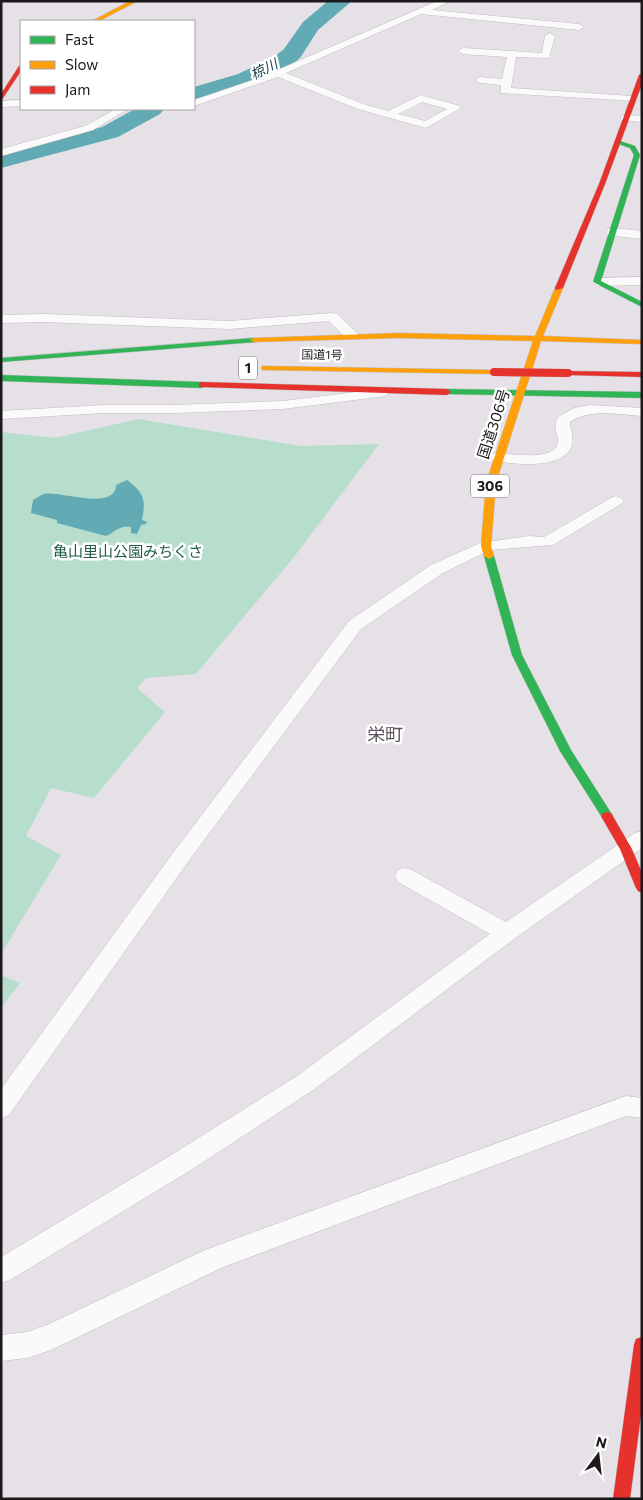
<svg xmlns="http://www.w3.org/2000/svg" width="643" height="1500" font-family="Commissioner,'Noto Sans JP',sans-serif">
<rect width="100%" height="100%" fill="#e6e1e6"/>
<g fill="#b7ddcd">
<polygon points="138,419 301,446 379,444 294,557 196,674 146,678 137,688 165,712 94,798 51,788 26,836 61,855 1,954 1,432 55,438"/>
<polygon points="1,975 20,983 1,1008"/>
</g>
<path fill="#62abb5" d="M127,480C144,493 146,499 142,520L147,522L146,524L141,525L137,534L131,533V527C119,525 115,532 106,536L57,523V520L31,513L33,500C37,498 40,495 44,494C58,490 115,512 116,485Z"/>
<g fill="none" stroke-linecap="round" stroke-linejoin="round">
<g fill="#62abb5" fill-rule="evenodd">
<polygon points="328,1 352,1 318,30 300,58 290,66 254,83 194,101 194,87 238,74 275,56 284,49 303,22"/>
<polygon points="135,109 164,109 160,114 118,137 1,168 1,153 102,127"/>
</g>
<g stroke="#c2bec2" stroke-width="1">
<g id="street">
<path d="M437,1H450L432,10L579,24L584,27L579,30L421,14L286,73L366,105L388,111L421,95L460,106L461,108L426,128L358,109L278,77L194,106V100L259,78ZM422,102L447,109L425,121L398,114Z"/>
<polygon points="550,33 555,36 549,58 516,57 511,88 632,96 636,97 637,99 636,101 501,93 501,85 480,83 475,80 480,77 502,79 507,57 463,54 458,51 463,48 542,53 545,36"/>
<polygon points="21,100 21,106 1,107 1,101"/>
<polygon points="116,109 128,109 93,130 1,156 1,149 85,126"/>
<polygon points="626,115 642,116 642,122 622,120 621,118 622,116"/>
<polygon points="612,228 642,231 642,239 608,235 606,232 608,229"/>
<polygon points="642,277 642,285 597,286 591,282 597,278"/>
<polygon points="332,313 337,314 357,333 359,336 357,339 347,339 329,321 229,329 44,322 1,323 1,315 44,314 229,321"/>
<polygon points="381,389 386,390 388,393 386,396 283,409 175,413 104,413 1,419 1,411 104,405 175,405 283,401"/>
<path d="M590,405L642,408V416C619,415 590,408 570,422C570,429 574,438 572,445C564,470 513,465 493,460L491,457L493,454L498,453C511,454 559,462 558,440C557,432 553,425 558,417L574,408Z"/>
<polygon points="616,496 621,498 624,501 621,504 553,545 490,550 443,573 361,629 190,859 9,1115 1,1118 1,1089 176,849 349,621 431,565 480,543 529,536 544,537 611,498"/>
<polygon points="642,831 642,848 514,939 313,1090 191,1170 10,1280 1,1283 1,1257 173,1154 297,1076 490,934 398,882 395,876 398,870 405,868 412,870 506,922 635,833"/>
<polygon points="626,1096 642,1098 642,1118 626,1116 221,1268 51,1350 27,1358 1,1361 1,1335 27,1332 47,1325 205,1250"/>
</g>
</g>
<g stroke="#c2bec2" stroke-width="1">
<g id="fast">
<polygon points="617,140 635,146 640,155 601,281 642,302 642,307 593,282 634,155 630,148 615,143 615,141"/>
<polygon points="254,338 258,340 257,342 1,362 1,358"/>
<polygon points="1,375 202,382 206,385 202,388 1,381"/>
<polygon points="447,389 642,392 642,398 444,394 443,392"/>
<polygon points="489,553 494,556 522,655 571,750 613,816 611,819 603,819 560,751 512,655 484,556"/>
</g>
</g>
<g stroke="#c2bec2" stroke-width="1">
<g id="slow">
<polygon points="130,1 138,1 99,21 92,21"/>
<polygon points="556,286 563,288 543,336 642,340 642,344 541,341 496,483 491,546 494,556 489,559 484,556 481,546 486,483 533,341 399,338 254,342 250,340 254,338 399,333 535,336"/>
<polygon points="262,366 494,370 498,372 494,374 265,370 262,370"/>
</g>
</g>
<g stroke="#c2bec2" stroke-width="1">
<g id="jam">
<polygon points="21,65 21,71 1,101 1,94 19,66"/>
<polygon points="642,73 642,84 605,184 563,288 556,290 555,288 599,184 639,75"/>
<polygon points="565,371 642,372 642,377 568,375 564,373"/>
<polygon points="202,382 447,389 451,392 447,395 199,387 199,383"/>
<polygon points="607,812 611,813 632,849 642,873 642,893 638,891 636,888 620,849 601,816 603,813"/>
<polygon points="642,1337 642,1407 630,1499 613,1499 634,1345 636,1339"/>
</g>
</g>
<use href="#street" fill="#fbfafb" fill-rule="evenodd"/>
<use href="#fast" fill="#30b455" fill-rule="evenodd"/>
<use href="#slow" fill="#ff9f0a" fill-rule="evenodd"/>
<use href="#jam" fill="#e5322d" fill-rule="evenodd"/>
<g stroke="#c2bec2" stroke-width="8" stroke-linecap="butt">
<polyline id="jam-bridge" points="494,372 568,373"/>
</g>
<use href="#jam-bridge" stroke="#e5322d" stroke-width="8"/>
</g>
<g text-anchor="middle" stroke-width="5" stroke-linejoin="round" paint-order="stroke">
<g font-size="12" fill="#1c181c" stroke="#fff">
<text transform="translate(322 355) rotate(1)" y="4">国道1号</text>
</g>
<g font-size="14" font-style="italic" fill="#103f44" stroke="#fff">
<text transform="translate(264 69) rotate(-26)" y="5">椋川</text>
</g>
<g fill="#fff" stroke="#605d60" stroke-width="1">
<rect x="239" y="356.5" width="18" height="23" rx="4"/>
<rect x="471" y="474.5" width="38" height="23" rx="4"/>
</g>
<g font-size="14" font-weight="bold" fill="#1c181c">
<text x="248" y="373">1</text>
<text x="490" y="491">306</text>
</g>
<g font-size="15" fill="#1c181c" stroke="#fff">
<text transform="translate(494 424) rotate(-72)" y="5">国道306号</text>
</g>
<g font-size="15" fill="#205c45" stroke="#fff">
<text x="128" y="557">亀山里山公園みちくさ</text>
</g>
<g font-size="18" fill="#5d535d" stroke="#fff">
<text x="385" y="741">栄町</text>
</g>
</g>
<rect width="643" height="1500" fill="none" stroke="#1c181c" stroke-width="5"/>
<rect x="20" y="20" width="175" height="90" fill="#ffffff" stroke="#a4a3a4"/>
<rect x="30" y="36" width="25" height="8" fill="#30b455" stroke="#a4a3a4"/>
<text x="65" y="45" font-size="15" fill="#1c181c">Fast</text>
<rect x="30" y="61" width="25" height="8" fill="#ff9f0a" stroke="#a4a3a4"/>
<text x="65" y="70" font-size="15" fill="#1c181c">Slow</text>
<rect x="30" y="86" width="25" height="8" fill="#e5322d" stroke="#a4a3a4"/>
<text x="65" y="95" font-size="15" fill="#1c181c">Jam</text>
<g transform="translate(598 1455) rotate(15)" stroke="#ffffff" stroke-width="4" paint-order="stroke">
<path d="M0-4L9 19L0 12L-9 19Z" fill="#1c181c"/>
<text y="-8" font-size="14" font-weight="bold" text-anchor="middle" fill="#1c181c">N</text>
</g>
</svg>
